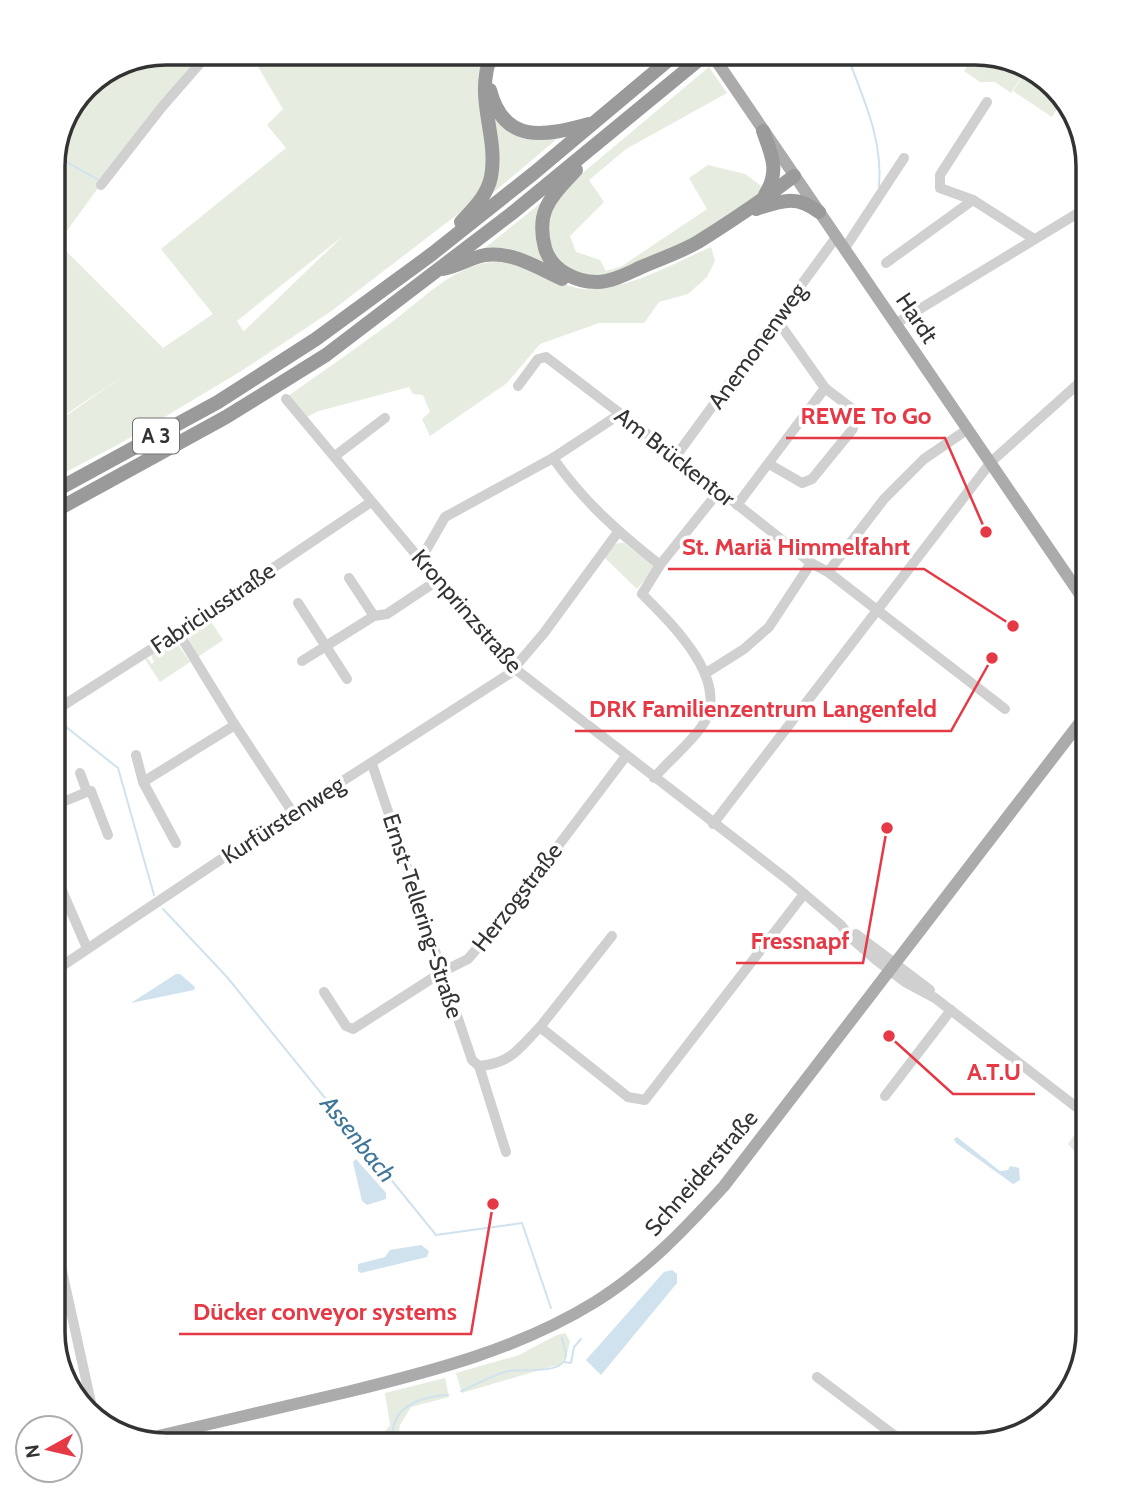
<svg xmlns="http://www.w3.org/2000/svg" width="1141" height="1498" font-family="Cabin,sans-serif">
<rect width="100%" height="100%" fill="#fff"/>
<g fill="#e6ecdf" fill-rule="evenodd">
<path d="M166,53H214L106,177L58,243L163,348L213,314L161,249L286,148L267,125L283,109L250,53H304L315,64L325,53H490L478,77L488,147L487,172L475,201L330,312L243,370L121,443L53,479V425L126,374L53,423V158L91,81ZM343,236L244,331H243L237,321Z"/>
<polygon points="977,53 1015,63 1026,70 1011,93 995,82 980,82 964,71"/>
<polygon points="709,67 727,93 626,149 589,180 604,202 570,236 576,252 600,260 606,271 622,266 707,209 689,178 708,165 745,174 765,189 694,238 615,274 598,278 578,274 551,254 546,233 549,209 560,192"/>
<polygon points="1026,72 1064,98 1052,117 1013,91"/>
<polygon points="489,109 495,118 559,137 494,192"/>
<polygon points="542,202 548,267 481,251"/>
<path d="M711,247L715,261L707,277L688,294L659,302L644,323H599L540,344L507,383L430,436L422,419L430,412L423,395L413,394L409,387L319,411L307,417L288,396C323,372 357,347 392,322C420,301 450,270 485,263C518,257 546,281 577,288C617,296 674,263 711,247Z"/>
<polygon points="619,543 624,543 653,566 653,570 637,589 605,558 615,544"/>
<polygon points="208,617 223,640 198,657 186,634"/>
<polygon points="172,641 177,643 190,662 160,682 145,659 147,658 152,664 154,662 151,655"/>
<polygon points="1078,1130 1088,1138 1088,1166 1068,1144"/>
<polygon points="565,1333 570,1341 567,1354 560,1364 462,1393 456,1373 519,1355 557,1335"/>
<polygon points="445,1378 449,1397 411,1407 400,1425 397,1445 384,1445 382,1435 390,1425 385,1393"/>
</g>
<g fill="#cfe2ee">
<polygon points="176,974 180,974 195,987 194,990 131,1003"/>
<polygon points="957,1137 1000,1171 1008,1170 1010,1166 1019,1168 1020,1180 1013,1184 956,1143 954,1139"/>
<polygon points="356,1159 386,1193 386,1199 367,1205 362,1201 353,1162"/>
<polygon points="421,1245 429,1251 427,1257 361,1273 358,1271 358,1264 385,1257 390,1250"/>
<polygon points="672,1270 677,1274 677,1283 601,1375 586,1360 664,1272"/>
</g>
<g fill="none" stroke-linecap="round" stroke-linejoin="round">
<g stroke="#cfe2ee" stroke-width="2">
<path d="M849,60C865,103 883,141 879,187"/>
<polyline points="54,155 97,179"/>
<polyline points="56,719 118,768 154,895"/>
<polyline points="163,909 227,977 436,1235 522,1223 551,1308"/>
<polyline points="564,1362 571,1363 574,1347 581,1339"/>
<path d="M461,1391C476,1385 492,1375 508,1371C521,1368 566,1376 566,1354C565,1349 563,1343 562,1338"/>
<path d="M390,1445C391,1437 393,1425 397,1417C408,1401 430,1396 448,1395"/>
</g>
<g stroke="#d0d0d0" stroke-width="10">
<polyline points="987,102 940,175 940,188 973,200 1034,239"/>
<polyline points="101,185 162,107 209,53"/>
<polyline points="845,248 904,158"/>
<polyline points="886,263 973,200"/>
<polyline points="895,324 1088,207"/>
<polyline points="518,386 538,359 546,357 676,456 811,563 828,572 1005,709"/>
<polyline points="286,399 505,661 788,880 841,925 850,937 876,960 905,982 935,998 1088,1116"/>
<polyline points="335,456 385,418"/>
<polyline points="676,456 837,236"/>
<path d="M553,458C583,501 619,533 660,565"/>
<polyline points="769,464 802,483 812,479 852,430 857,418 855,411 825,388"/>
<polyline points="737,505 825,388 777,320"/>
<polyline points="421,559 445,517 553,458 620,414"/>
<polyline points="828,572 884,499 924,459 968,429"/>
<polyline points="349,578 374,616"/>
<polyline points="298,603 347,679"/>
<polyline points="178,632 235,725 293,813"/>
<polyline points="302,661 374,616 387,614 438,580"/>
<polyline points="706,673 744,649 769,627 811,563"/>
<polyline points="53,712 178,632 371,502"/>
<polyline points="136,755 143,782 176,843"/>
<path d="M372,764L472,1060L479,1066C512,1063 518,1049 540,1027"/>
<path d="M654,778C669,760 689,745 702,726C733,682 671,623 642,594L660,565L719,491"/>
<polyline points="143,782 235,725"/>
<polyline points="87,792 91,791 108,835"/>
<polyline points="53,806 87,792 80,773"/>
<polyline points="713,824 991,462 1088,375"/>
<polyline points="53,870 87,948"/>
<polyline points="856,934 930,990"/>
<polyline points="612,936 540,1027 628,1097 645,1100 804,894"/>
<polyline points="53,972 226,856 509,674 544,633 618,532"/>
<polyline points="324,992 346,1026 353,1029 442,972 468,959 509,911 626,756"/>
<polyline points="479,1066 506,1152"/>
<polyline points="885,1096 951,1010"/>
<polyline points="53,1230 94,1416"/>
<polyline points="817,1377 907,1445"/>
</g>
<g stroke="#ababab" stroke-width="12">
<polyline points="711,53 1088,606"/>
<path d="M141,1440C210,1424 278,1408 347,1392C433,1371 519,1349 595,1302C645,1271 685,1229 724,1186L1088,712"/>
</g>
<g stroke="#9a9a9a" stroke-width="14">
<path d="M490,90C504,145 545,136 589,124"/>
<path d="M763,131C772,156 780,171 765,195"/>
<path d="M576,170C552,196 535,210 545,248C551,270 577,283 599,282C615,281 630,272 644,266C662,258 681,252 698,242C730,222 764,199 794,176"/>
<path d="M756,209C781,201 796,194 819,212"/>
<path d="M461,222C474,208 487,196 491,177C499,134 473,98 492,53"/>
<path d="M443,269C458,266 470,258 485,255C512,251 538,268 562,279"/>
<polyline points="53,492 218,402 316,339 432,254 534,173 677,53"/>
<polyline points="53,512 226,417 326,355 511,214 707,53"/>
</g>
</g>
<g text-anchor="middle" stroke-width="7" stroke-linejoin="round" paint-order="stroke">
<rect fill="#fff" stroke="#707070" stroke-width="2" x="133" y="418.5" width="46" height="35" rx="5"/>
<g font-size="21" font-weight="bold" fill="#333">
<text x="156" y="443">A 3</text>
</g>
<g font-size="23" fill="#333" stroke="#fff">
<text transform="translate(917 318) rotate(56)" y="8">Hardt</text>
<text transform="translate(757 346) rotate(-54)" y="8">Anemonenweg</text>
<text transform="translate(675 457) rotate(38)" y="8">Am Brückentor</text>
<text transform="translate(213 608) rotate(-34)" y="8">Fabriciusstraße</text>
<text transform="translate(467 611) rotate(49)" y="8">Kronprinzstraße</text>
<text transform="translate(283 820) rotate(-33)" y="8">Kurfürstenweg</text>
<text transform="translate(517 897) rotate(-52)" y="8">Herzogstraße</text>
<text transform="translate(423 916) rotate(72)" y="8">Ernst-Tellering-Straße</text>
<text transform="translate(701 1173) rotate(-49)" y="8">Schneiderstraße</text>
</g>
<g font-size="24" font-style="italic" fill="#3f7597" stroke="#fff">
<text transform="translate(358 1139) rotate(51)" y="8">Assenbach</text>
</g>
</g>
<path d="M0 0H1141V1498H0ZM166 65H975A101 101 0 0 1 1076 166V1332A101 101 0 0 1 975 1433H166A101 101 0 0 1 65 1332V166A101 101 0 0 1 166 65Z" fill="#fff" fill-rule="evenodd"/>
<path fill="none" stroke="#333" stroke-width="3.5" d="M166 65H975A101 101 0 0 1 1076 166V1332A101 101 0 0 1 975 1433H166A101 101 0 0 1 65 1332V166A101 101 0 0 1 166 65Z"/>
<path fill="none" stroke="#e63946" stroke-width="2.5" d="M986 532L945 438H786M1013 626L924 569H668M992 658L951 731H575M887 828L863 963H736M889 1036L953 1094H1035M493 1204L471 1334H179"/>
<g fill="#e63946" stroke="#fff" stroke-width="2.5">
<circle cx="986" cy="532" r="7"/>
<circle cx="1013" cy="626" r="7"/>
<circle cx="992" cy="658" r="7"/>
<circle cx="887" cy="828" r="7"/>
<circle cx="889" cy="1036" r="7"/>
<circle cx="493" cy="1204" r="7"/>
</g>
<g font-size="24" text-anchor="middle" font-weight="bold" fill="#e63946" stroke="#fff" stroke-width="7" stroke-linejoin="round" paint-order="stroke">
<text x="866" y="424">REWE To Go</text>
<text x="796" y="555">St. Mariä Himmelfahrt</text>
<text x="763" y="717">DRK Familienzentrum Langenfeld</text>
<text x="800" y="949">Fressnapf</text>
<text x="994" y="1080">A.T.U</text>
<text x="325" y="1320">Dücker conveyor systems</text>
</g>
<g transform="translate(49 1449) rotate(262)"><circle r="33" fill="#ffffff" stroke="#adadad" stroke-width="2"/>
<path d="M0-5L12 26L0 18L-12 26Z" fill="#e63946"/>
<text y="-10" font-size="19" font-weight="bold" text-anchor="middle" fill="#333333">N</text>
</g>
</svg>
